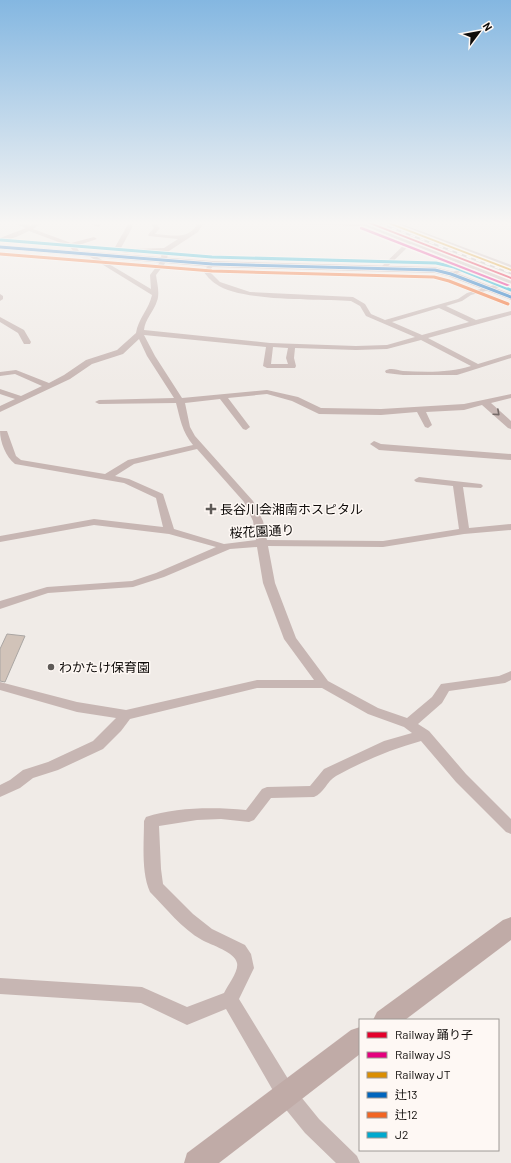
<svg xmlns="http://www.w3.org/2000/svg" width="511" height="1163" font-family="Barlow,'Noto Sans JP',sans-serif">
<rect width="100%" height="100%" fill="#f0ebe7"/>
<polygon fill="#d1c3b9" stroke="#aaa6a3" points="7,634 25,636 5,682 0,681 0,649"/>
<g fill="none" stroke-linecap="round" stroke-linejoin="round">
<g fill="#c7b6b3" fill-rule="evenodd">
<polygon points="9,221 17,221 30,226 36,221 43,221 33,229 71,243 94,237 97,239 76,246 80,253 77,255 69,246 29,231 16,237 0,242 0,238 26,228"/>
<polygon points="96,221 102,221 99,227 94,226"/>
<path d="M154,221H160L158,226L160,228L155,234C173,235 190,241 199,221H205L198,232L169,251L166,262L156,275C157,283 160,293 157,301C154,311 145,319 144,330L270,343L356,346L387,345L415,337L366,316L360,306L351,301C319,299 241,302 216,284C211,281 206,275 203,271L212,262L215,264L209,271L220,282L250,292L353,297L365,304L371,314L385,320L458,299L467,293L504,282L474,269L449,275V273L468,267L411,244L384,270H380V268L406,243L365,226L269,223L266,221L356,223L353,221H361L511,280V284L471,295L462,301L446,306L476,320L511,311V315L428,338L478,364L511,354V358L457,375H403L386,373L385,371C390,367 397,370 403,371C425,372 450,373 471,366L421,340L387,349L356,350L295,348L294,358L296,366L295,368H267L263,366L266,347L144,335L155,356L182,398L267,390L298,397L321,408L381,409L464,404L511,394V398L491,403L511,421V429L508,428L482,405L464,410L426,412L432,425L428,428L425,427L417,412L381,415L319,414L292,401L267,394L228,398L250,427L246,430L243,429L220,399L185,403L190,427L195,436L253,501L263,521L267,540L383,541L459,529L453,486L416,482L414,480L419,477L481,484L483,486L481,488L463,487L469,528L511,524V530L464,534L383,547L268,546L275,583L296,638L328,681L378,708L407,718L432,697L441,684L499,676L511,671V680L505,683L449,691L442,703L418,724L429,731L466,774L511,819V834L506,832L456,782L421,741C392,749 363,761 336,776C327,781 324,793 314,797L271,798L254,820L249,822L221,819L197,820L159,826L161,869L163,884L193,914L212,929L245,945L251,954L254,968L239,999L293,1087L319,1119L357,1156L360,1163H336L305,1133L279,1101L226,1009L187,1025L141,1003L0,994V978L142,987L187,1007L224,993C228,985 239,971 237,963C235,952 211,945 202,940C182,929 166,908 150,892C141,872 144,843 144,821L146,817C175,807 215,807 246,810L262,789L267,787L310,786L324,769L384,741L412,733L404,727L368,714L322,688H257L130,719L121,731L103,749L58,770L33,778L20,788L0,797V785L10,780L23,770L48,762L93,741L116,718L77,712L0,690V682L77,702L126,710L257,680H314L284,639L263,583L257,547L230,549L164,577L133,587L48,593L0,609V601L47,587L132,581L156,573L216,547L169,534L94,525L0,542V536L94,519L163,527L156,498L124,483L15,464C6,457 0,442 0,431H7L16,456L21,460L105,474L128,460L193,445C182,432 180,418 176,403L99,404L95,402L99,400L174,398L147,356L139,339L123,354L92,364L70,379L0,412V406L15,399L0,394V389L21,396L42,386L15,374L0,376V372L16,370L49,383L64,375L86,360L117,350L136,333C138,319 149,309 152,295L87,255L92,254L151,289L150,275L160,262L162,252C150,252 124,256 114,249L127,226L130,224L133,226L121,248L135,249L164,248L178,239L149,236L148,235L154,228L152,226ZM439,308L469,322L422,335L392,322ZM273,347L288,348L286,358L288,364H271ZM197,449L244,502L253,521L256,540L224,544L174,529L163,494L129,479L115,476L134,464Z"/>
<polygon points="386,221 394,221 511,265 511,269"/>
<polygon points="0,294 3,296 3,299 0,301"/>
<polygon points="0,317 24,330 31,342 30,344 24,344 18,333 0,322"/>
<polygon points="374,441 381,444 511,454 511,460 379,450 370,444"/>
</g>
<g fill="#c0aba7" fill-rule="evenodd">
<polygon points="0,245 212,261 435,267 454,272 511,294 511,300 448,276 435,273 212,267 0,249"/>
<polygon points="511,917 511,940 405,1020 373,1020 377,1012 503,920"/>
<polygon points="360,1027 360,1054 219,1163 184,1163 187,1153 351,1030"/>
</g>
<g stroke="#b9b0ad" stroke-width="2.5">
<polyline id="rail" points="373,221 511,273"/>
</g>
<use href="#rail" stroke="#fef8f4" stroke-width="1.5" stroke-dasharray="5" stroke-linecap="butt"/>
<g stroke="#fef8f4" stroke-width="4.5">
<polyline id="bus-1" points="0,247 212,264 435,270 451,274 511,297"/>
</g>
<g stroke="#fef8f4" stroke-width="4.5">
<polyline id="bus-2" points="0,254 212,271 434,277 449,281 508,304"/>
</g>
<g stroke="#fef8f4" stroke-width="4.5">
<polyline id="bus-3" points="1,240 212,257 436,263 454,267 511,290"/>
</g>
<use href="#bus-1" stroke="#0065bd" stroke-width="3"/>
<use href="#bus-2" stroke="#f26522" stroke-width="3"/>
<use href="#bus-3" stroke="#00a9ce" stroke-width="3"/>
<g stroke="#fef8f4" stroke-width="3">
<polygon id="rail-1" points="362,221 367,221 511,277 511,279"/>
</g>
<g stroke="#fef8f4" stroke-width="3">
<polygon id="rail-2" points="360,227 362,227 510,285 507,286 360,229"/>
</g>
<g stroke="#fef8f4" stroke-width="3">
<polygon id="rail-3" points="381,221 386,221 511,269 511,271"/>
</g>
<use href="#rail-1" fill="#e4002b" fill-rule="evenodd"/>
<use href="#rail-2" fill="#e5007d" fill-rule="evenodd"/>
<use href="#rail-3" fill="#db8e02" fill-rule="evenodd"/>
</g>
<defs><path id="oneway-chevron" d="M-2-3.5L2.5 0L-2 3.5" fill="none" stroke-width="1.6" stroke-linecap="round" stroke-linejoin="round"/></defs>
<use stroke="#746a67" href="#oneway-chevron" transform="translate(497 413) rotate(42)"/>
<linearGradient id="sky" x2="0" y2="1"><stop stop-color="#84b7e1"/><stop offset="0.58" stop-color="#f8f6f4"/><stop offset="1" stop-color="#f8f6f4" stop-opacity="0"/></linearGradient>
<rect width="511" height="384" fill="url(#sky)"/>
<g fill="#5e5a57" stroke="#fef8f4" stroke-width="1.5">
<path d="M209 503h4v4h4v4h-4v4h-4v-4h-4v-4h4z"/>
<circle cx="51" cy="667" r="4"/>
</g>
<g text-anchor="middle" stroke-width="3" stroke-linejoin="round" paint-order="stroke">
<g font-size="13" fill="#0f0c0a" stroke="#fef8f4" text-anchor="start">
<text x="220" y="514">長谷川会湘南ホスピタル</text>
<text x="59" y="672">わかたけ保育園</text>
</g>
<g font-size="13" fill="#0f0c0a" stroke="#fef8f4">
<text transform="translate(262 531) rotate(-3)" y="5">桜花園通り</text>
</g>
</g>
<rect x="359" y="1019" width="140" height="132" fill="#fef8f4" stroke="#9e9a96"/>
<rect x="367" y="1032" width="20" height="6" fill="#e4002b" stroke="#9e9a96"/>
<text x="395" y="1039" font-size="12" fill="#0f0c0a">Railway 踊り子</text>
<rect x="367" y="1052" width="20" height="6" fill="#e5007d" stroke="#9e9a96"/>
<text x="395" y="1059" font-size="12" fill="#0f0c0a">Railway JS</text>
<rect x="367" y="1072" width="20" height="6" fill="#db8e02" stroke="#9e9a96"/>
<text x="395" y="1079" font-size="12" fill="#0f0c0a">Railway JT</text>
<rect x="367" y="1092" width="20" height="6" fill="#0065bd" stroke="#9e9a96"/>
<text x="395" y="1099" font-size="12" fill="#0f0c0a">辻13</text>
<rect x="367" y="1112" width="20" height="6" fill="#f26522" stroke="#9e9a96"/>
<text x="395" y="1119" font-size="12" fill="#0f0c0a">辻12</text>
<rect x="367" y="1132" width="20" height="6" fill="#00a9ce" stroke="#9e9a96"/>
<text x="395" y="1139" font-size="12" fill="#0f0c0a">J2</text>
<g transform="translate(479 32) rotate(58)" stroke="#fef8f4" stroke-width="3" paint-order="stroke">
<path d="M0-3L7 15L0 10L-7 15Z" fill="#0f0c0a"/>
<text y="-6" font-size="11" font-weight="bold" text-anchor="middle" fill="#0f0c0a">N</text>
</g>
</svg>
